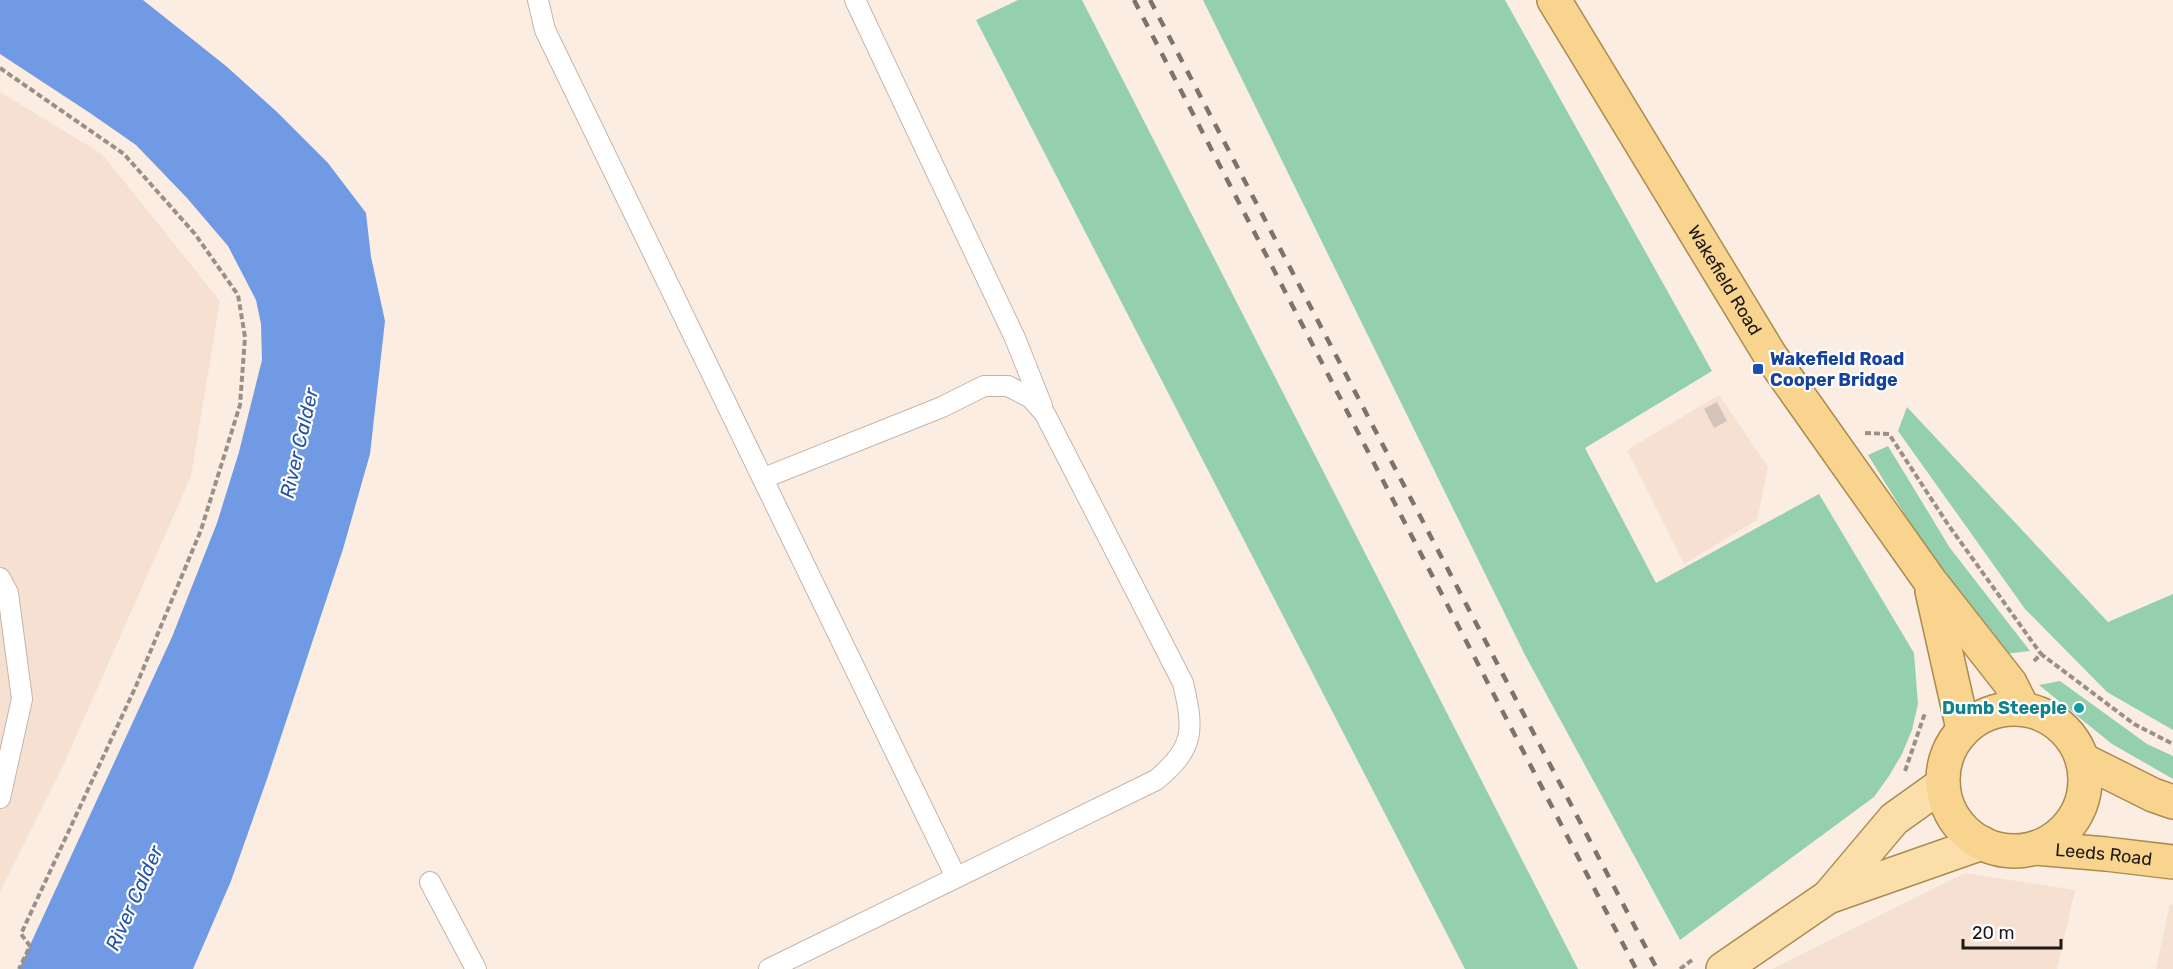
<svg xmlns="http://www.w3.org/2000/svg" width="2173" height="969" font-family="Rubik,sans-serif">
<rect width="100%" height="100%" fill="#fcede2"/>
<g fill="#f6e0d1">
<polygon points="0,92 102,154 220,301 191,476 63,766 0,892"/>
<polygon points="1719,395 1768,467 1757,520 1684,564 1627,450"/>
<polygon points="1965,873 2075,890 2057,969 1772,969"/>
<polygon points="2170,904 2173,905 2173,969 2156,969"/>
</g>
<g fill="#95d0ae">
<polygon points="1018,0 1082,0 1578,969 1465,969 976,20"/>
<polygon points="1203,0 1505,0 1712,371 1585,448 1656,583 1819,494 1914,653 1918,704 1912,730 1902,754 1889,776 1874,797 1680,940 1525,655"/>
<polygon points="1907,407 2108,622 2173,594 2173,730 2107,692 2025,609 1898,431"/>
<polygon points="1888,446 1950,548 2030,651 2004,654 1930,555 1868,455"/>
<polygon points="2060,681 2147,744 2173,756 2173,779 2112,744 2039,685"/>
</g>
<polygon fill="#709ae4" points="0,0 143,0 226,66 277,112 328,163 366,213 371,257 385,321 370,454 343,549 267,779 231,881 193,969 19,969 172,637 217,523 239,452 262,360 261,324 256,300 228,246 187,198 136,145 90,113 0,54"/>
<polygon fill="#d3c4ba" points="1717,402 1727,421 1714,428 1704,409"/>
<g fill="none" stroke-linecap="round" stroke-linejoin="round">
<g stroke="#c4b5ab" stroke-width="22">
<g id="service">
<polyline points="538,0 545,30 956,877"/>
<polyline points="855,0 1015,338 1042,406"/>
<path d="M764,478L942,407L984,386H1008L1031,398L1045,414L1183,683C1194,730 1195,748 1156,780L769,969"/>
<polyline points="0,578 8,593 22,699 0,798"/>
<polyline points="430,882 476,969"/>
</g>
</g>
<g stroke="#aa8b51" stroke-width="36">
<g id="primary">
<polyline points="1829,896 1894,819 1943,784"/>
<polyline points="1723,969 1828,897 1982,843"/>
</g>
</g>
<g stroke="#aa8b51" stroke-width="36">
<g id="trunk">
<path id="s1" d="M1554,0L1770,355L1930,581L2010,683L2023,709"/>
<polyline points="1932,591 1963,729"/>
<circle cx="2014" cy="780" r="71"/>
<polyline points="2083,760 2153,795 2173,802"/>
<path id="s2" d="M2035,848L2106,854L2173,862"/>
</g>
</g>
<g stroke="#9b9089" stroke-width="4" stroke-dasharray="6 3" stroke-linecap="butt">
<polyline points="0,68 124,154 195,234 238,295 245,337 240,405 201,530 136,686 21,934 30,946 19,969"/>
<polyline points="1865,433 1889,434 1947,523 2041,654"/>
<polyline points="2034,661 2041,654 2134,724 2173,744"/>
<polyline points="1905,771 1925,713"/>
<polyline points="1680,969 1692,960"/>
</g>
<use href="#service" stroke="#fff" stroke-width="20"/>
<use href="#primary" stroke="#fadfaa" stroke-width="33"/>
<use href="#trunk" stroke="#f8d48e" stroke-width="33"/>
<g stroke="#7c736c" stroke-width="4.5" stroke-dasharray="10 10" stroke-linecap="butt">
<polyline points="1134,0 1636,969"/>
<polyline points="1150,0 1657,969"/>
</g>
</g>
<rect fill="#1a4fb4" stroke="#fff" stroke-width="2" x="1752" y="363" width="12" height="12" rx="3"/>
<circle fill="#0f9aa8" stroke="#fff" stroke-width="2" cx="2079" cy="708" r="6"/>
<g text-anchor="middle" stroke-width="4.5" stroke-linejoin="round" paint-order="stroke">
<g font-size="18" fill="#1e1915" stroke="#fff">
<text dy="6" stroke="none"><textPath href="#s1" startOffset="328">Wakefield Road</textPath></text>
<text dy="6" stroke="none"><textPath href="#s2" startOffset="69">Leeds Road</textPath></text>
</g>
<g font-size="18" font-weight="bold" fill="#164399" stroke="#fff" text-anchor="start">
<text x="1770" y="365">Wakefield Road<tspan x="1770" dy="21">Cooper Bridge</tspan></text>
</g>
<g font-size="18" font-weight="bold" fill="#0d838f" stroke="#fff" text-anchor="end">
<text x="2067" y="714">Dumb Steeple</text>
</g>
<g font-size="20" font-style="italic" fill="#2352a9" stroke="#fff">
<text transform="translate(299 443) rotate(-77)" y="7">River Calder</text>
<text transform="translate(134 898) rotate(-66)" y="7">River Calder</text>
</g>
</g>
<path d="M1963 939v9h98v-9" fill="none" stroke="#1e1915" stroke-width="3"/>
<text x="1972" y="939" font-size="18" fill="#1e1915" stroke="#ffffff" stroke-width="4.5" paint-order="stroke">20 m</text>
</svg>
